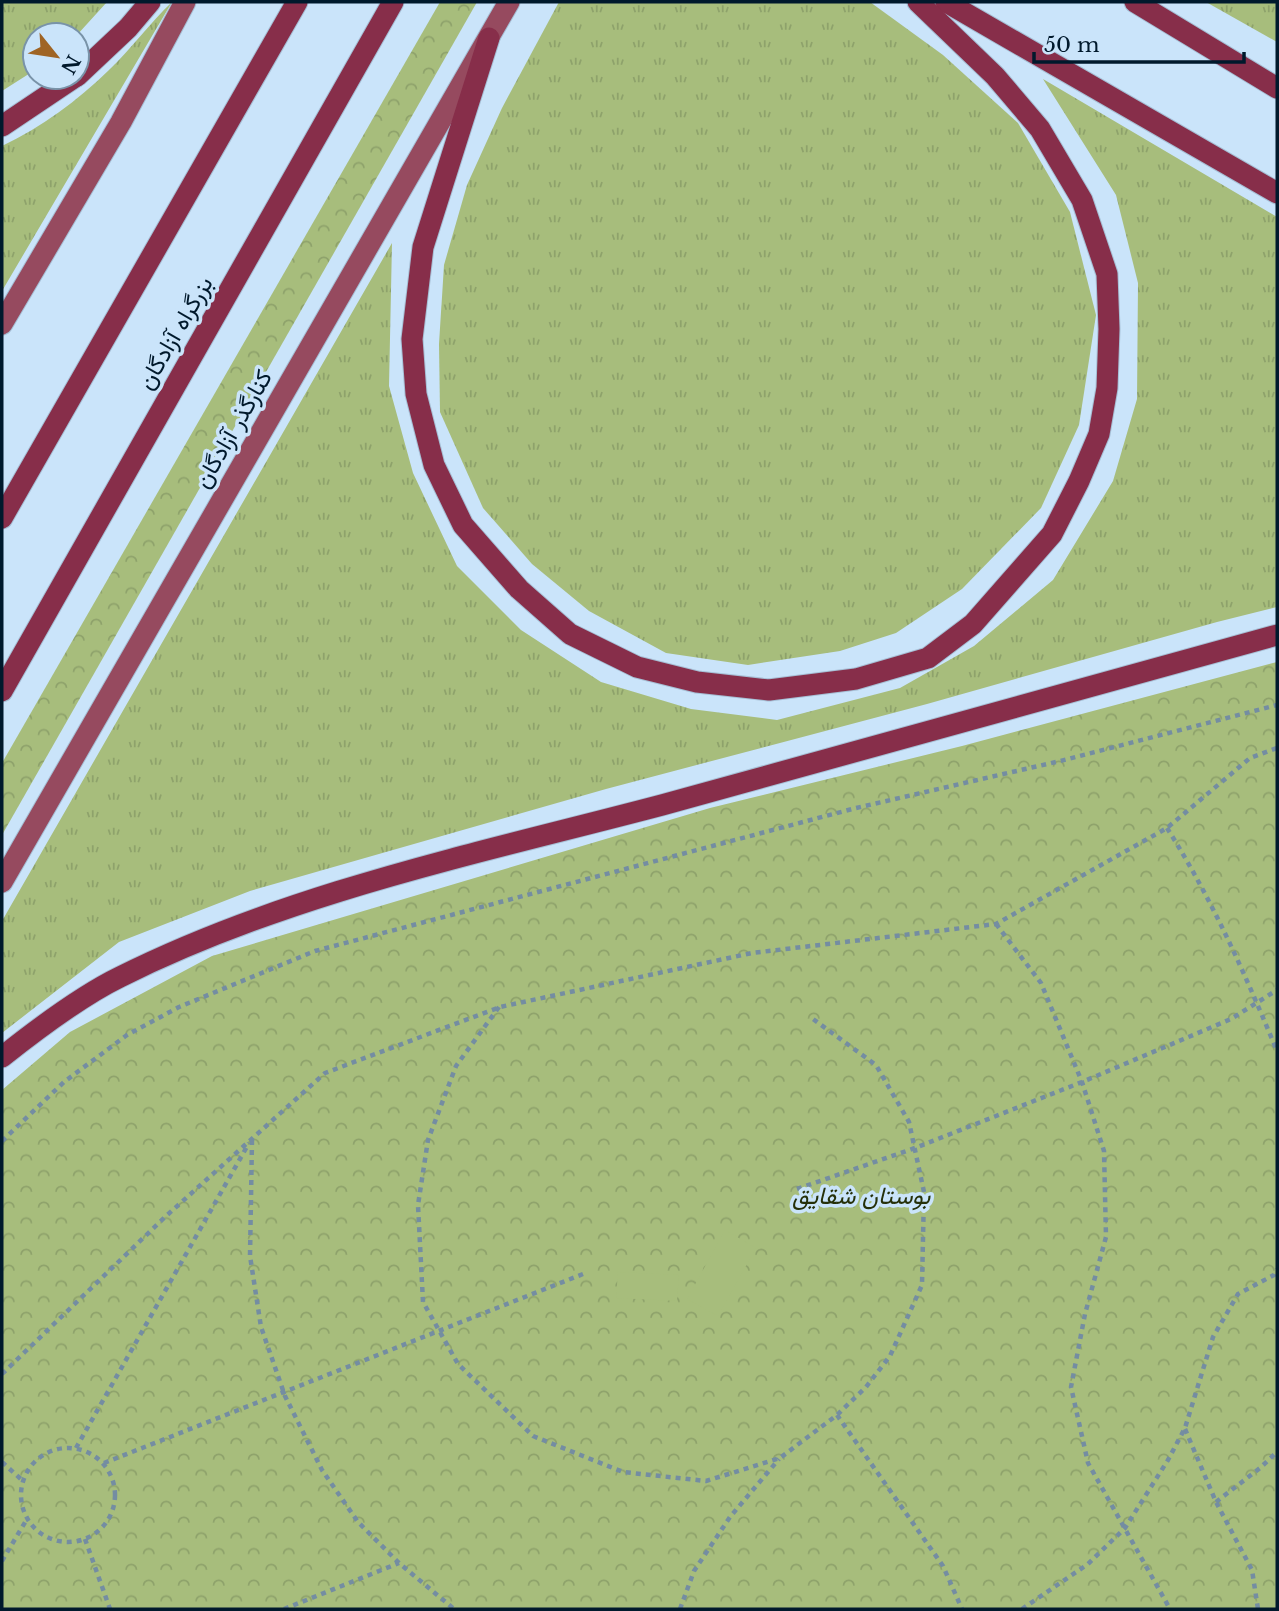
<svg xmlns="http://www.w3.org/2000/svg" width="1279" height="1611" font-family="'Libre Baskerville',Vazirmatn,serif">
<defs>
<pattern id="grass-tufts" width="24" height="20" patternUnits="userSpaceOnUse" patternTransform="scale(1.75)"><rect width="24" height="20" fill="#a7bd7c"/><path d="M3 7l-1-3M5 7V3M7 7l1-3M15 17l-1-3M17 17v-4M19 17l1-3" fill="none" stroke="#8ea26b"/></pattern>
<pattern id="forest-crowns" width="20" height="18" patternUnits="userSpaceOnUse" patternTransform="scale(1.75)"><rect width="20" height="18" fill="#a7bd7c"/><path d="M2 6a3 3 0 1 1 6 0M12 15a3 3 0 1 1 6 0" fill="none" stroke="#8ea26b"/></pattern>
</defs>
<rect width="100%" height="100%" fill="#cae4fa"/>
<g fill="url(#grass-tufts)">
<polygon points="2,2 107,2 77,35 35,35 35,70 2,91"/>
<path d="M172,2L2,291V146C42,127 77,101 109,70C131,49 150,23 172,2Z"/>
<polygon points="559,2 870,2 943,55 1018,123 1070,212 1096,315 1079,425 1041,508 962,589 896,633 840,651 748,665 666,653 589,611 532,564 483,508 440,412 439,344 444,265 467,185 502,108"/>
<polygon points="1206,2 1277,2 1277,42"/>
<polygon points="1043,79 1277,217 1277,607 1217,622 927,704 606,789 250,891 119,942 2,1033 2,921 392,243 389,386 413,473 457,566 521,630 601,682 691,709 777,720 900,688 974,646 1053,580 1113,481 1137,399 1138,283 1116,195"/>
</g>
<g fill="url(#forest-crowns)">
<polygon points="440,2 477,2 2,835 2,763"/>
<polygon points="1277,662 1277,1609 2,1609 2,1090 70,1032 212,956 710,808 962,746"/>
</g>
<g fill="#a7bd7c">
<polygon points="725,1230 756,1248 718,1316 687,1299"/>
<polygon points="618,1272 679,1275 677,1301 616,1298"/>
</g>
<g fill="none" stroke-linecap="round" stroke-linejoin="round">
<g stroke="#a6bfd5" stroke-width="23">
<g id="major">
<polyline points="2,324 121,122 185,2"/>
<polyline points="2,882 509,2"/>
</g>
</g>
<g stroke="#a6bfd5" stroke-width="23">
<g id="highway">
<polyline points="946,2 1277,193"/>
<polyline points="1135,2 1277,88"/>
<polyline points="489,38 423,247 412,339 416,394 434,465 463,525 519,589 570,634 637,667 697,682 769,690 856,679 928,658 973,624 1052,534 1079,481 1099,434 1107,388 1109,329 1107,274 1082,200 1040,129 995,76 918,2"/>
<polyline points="77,76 128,28 150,2"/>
<polyline points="2,126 75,77"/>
<polyline points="2,518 297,2"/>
<polyline points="2,691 393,2"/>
<path d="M2,1057C36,1030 81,996 120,977C290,892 480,853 662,805C868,750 1073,693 1277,635"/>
</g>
</g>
<g stroke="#748da2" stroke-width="4.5" stroke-dasharray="5 5" stroke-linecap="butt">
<path d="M1167,828C1212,899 1245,974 1277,1051"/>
<polyline points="996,924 1041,983 1082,1082 1104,1151 1106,1237 1085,1314 1071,1387 1088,1463 1170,1609"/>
<polyline points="499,1007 456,1066 428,1140 418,1205 423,1302 458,1364 533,1436 623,1472 706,1481 780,1458 837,1415 866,1387 890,1356 922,1285 924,1192 909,1122 876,1065 813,1019"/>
<polyline points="252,1140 250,1256 261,1327 285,1396 322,1470 358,1522 399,1563 454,1609"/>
<polyline points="2,1141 64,1082 127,1035 179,1007 315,951 856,808 1060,761 1277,705"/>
<polyline points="797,1189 915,1148 1082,1082 1231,1019 1277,990"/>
<polyline points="2,1374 165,1217 325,1073 500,1007 752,953 996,924 1167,828 1250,758 1277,748"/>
<polyline points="837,1415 943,1566 962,1609"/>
<polyline points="1185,1429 1216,1502 1252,1570 1258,1609"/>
<circle cx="68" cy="1495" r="47"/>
<polyline points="76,1448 249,1143"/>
<polyline points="2,1462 23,1481"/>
<polyline points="104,1463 583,1274"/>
<polyline points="1216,1502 1260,1468 1277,1452"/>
<polyline points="85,1539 110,1609"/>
<polyline points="2,1561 27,1519"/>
<polyline points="284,1609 399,1563"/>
<polyline points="680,1609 694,1571 730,1517 779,1459"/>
<polyline points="1022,1609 1088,1564 1125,1528 1168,1460 1185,1428 1213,1337 1238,1294 1274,1275 1277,1269"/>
</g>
<use href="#major" stroke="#964a5f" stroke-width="21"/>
<use href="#highway" stroke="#872e4a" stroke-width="21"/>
</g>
<g text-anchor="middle" stroke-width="7" stroke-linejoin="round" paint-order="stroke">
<g font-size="24" fill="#00192c" stroke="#cae4fa">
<text transform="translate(175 333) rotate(-60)" y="8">بزرگراه آزادگان</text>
<text transform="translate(233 429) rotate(-60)" y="8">کنارگذر آزادگان</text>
</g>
<g font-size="24" font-style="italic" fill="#253009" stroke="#cae4fa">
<text x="861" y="1204">بوستان شقایق</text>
</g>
</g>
<rect width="1279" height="1611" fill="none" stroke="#00192c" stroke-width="7"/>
<g transform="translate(56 56) rotate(120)"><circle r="33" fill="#cae4fa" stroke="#7993a8" stroke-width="2"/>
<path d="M0-5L12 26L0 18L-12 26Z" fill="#9f6424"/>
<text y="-10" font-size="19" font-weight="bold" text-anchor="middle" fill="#00192c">N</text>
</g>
<path d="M1034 52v10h210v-10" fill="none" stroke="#00192c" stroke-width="3.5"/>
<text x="1044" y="52" font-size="21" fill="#00192c" stroke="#cae4fa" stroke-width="5" paint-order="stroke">50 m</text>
</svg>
